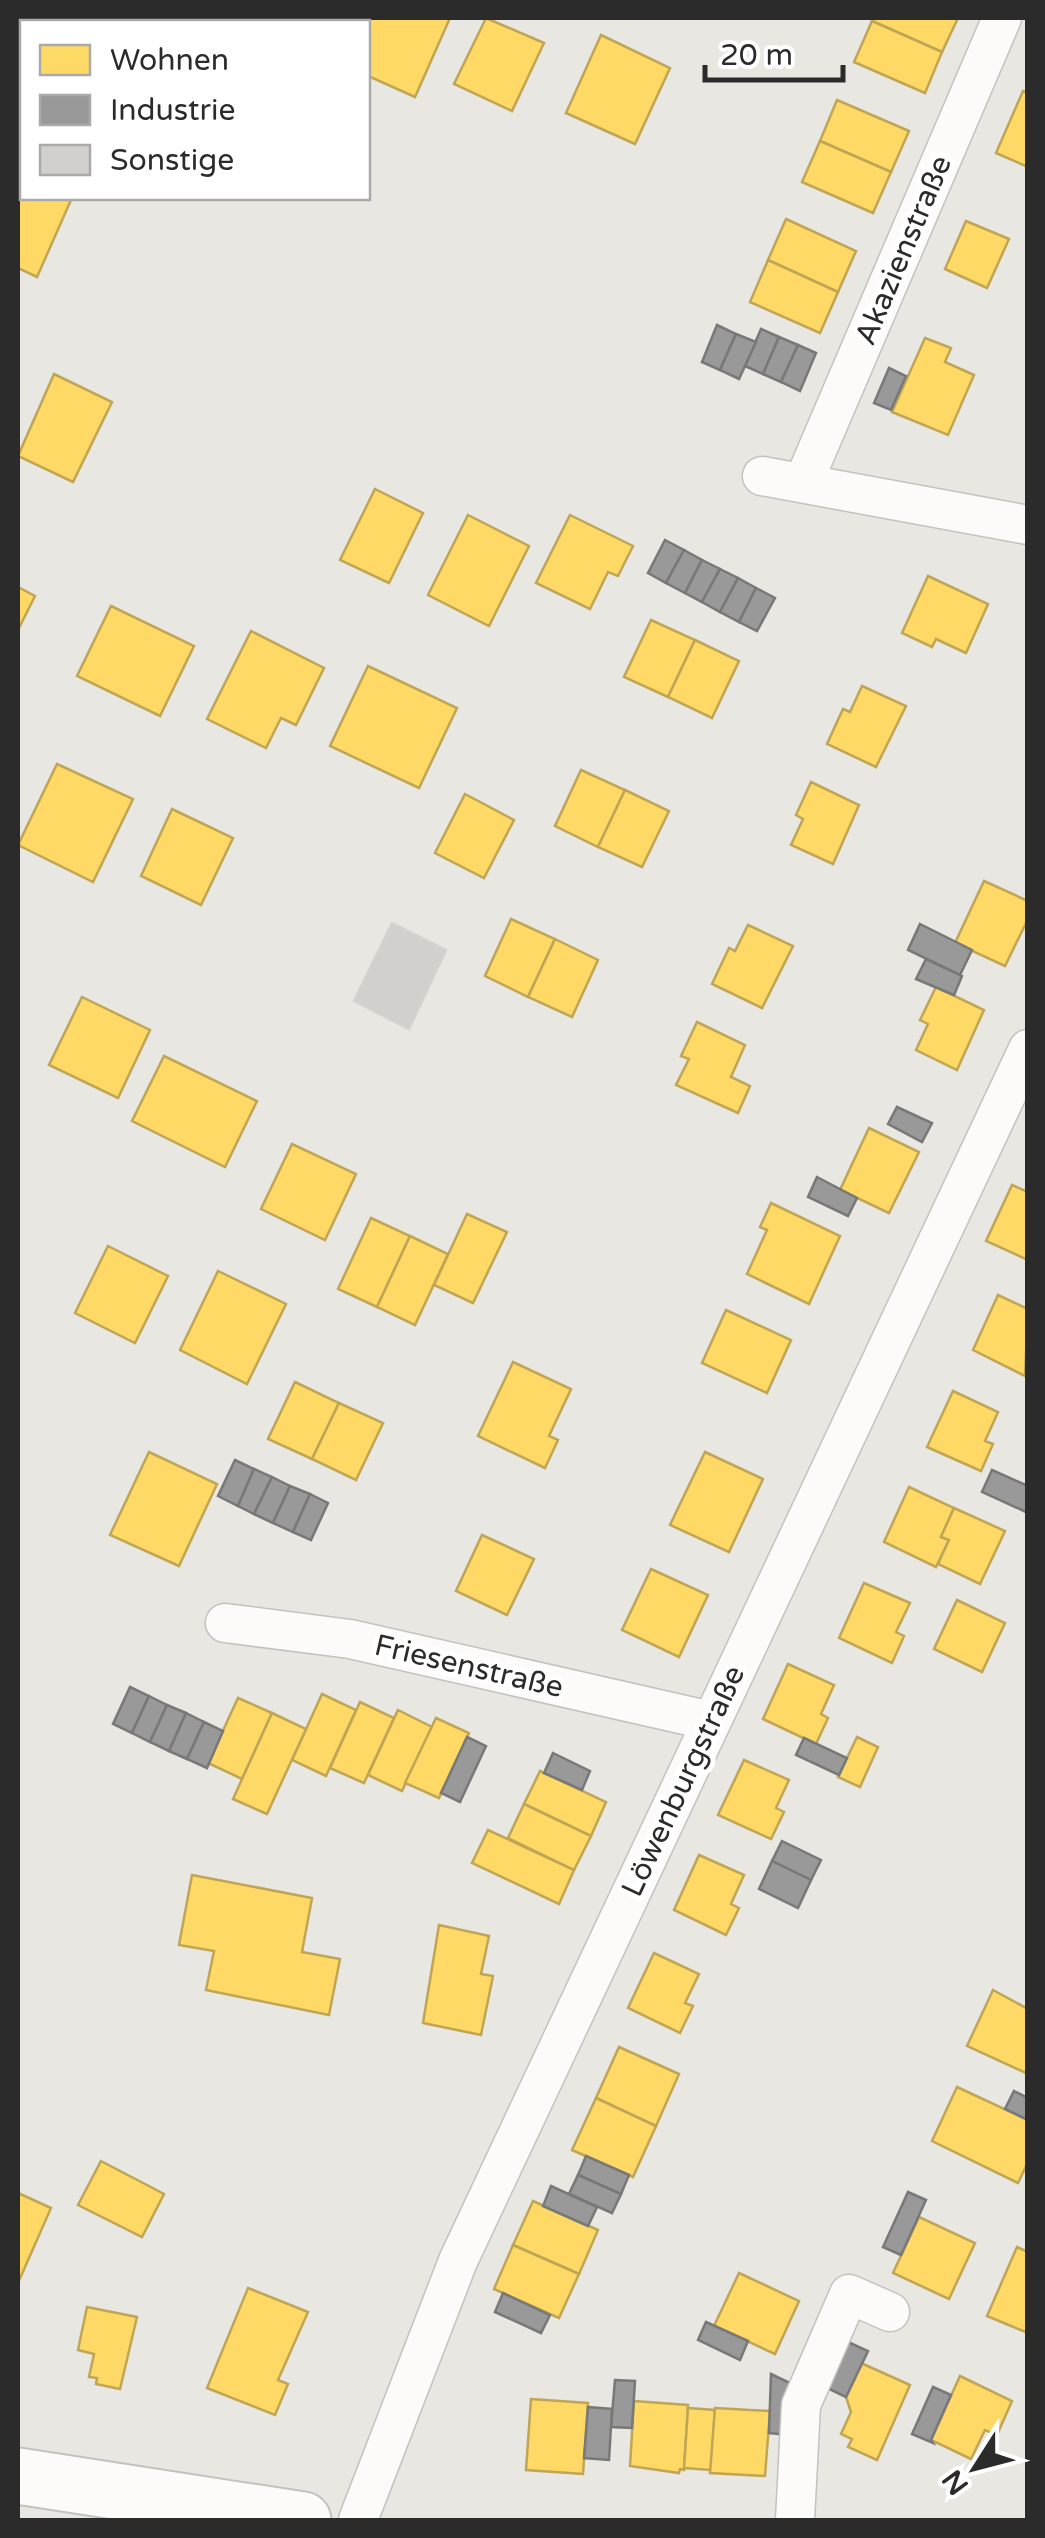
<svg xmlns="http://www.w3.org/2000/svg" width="1045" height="2538" font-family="'Varela Round',sans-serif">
<rect width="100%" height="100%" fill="#e8e7e1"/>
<g fill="#ffd966" stroke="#bfa554" stroke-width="2.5">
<polygon points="368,18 450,18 415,97 368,76"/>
<polygon points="486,18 544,43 512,111 454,84"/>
<polygon points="873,18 958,18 942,52 872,21"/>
<polygon points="872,21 942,52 925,93 854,62"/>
<polygon points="601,35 670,68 635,144 566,113"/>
<polygon points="1023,91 1028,93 1028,167 996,153"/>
<polygon points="837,100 909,131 891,172 820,141"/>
<polygon points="820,141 891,172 873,213 802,182"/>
<polygon points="21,179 22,198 71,200 37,277 18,268 18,186"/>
<polygon points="786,219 856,251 838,292 768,260"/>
<polygon points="966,221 1009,239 987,288 945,269"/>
<polygon points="768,260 838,292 820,333 750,302"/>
<polygon points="925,338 951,348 945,362 974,375 948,435 892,412"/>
<polygon points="54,374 112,402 73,482 18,456"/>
<polygon points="375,489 423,513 389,583 340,560"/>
<polygon points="468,515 529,546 489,626 428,595"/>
<polygon points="570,515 633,546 618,576 608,572 590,609 536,583"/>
<polygon points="928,576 988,604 966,653 936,639 932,647 902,633"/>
<polygon points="18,587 35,596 18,630"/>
<polygon points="111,606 194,646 160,716 77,676"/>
<polygon points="651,620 695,640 668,697 624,677"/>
<polygon points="251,631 324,668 296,725 281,718 266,748 207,719"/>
<polygon points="695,640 739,661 712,718 668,697"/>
<polygon points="368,666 457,708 419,788 330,746"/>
<polygon points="862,686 906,706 876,767 827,744 843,709 850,712"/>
<polygon points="57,764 133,799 93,882 18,845"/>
<polygon points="581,770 625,790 598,847 555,826"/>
<polygon points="811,782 859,805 833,864 791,845 803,819 796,815"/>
<polygon points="625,790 669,811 642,867 598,847"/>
<polygon points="465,794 514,820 484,878 435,853"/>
<polygon points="172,809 233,838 201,905 141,876"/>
<polygon points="984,881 1028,901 1028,919 1005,966 955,943"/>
<polygon points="511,919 555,939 528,997 485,976"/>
<polygon points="748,925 793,946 762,1008 712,984 729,948 735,951"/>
<polygon points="555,939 598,960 572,1017 528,997"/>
<polygon points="936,987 984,1010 957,1070 916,1050 928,1024 920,1020"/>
<polygon points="82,997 150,1030 118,1098 49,1065"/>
<polygon points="697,1022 745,1045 731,1077 750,1086 738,1113 676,1085 689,1059 681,1056"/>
<polygon points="164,1056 257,1101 225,1167 132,1121"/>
<polygon points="869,1128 919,1152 889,1213 840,1190"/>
<polygon points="292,1144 356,1174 325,1240 261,1209"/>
<polygon points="1012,1185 1028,1192 1028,1260 986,1241"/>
<polygon points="771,1203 840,1236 809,1304 747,1274 767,1230 760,1227"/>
<polygon points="467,1214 507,1232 473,1303 434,1285"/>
<polygon points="371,1218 410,1236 377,1307 338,1289"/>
<polygon points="410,1236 448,1254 415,1325 377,1307"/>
<polygon points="108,1246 168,1276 135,1343 75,1313"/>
<polygon points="218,1271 286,1304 247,1384 180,1350"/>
<polygon points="998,1295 1028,1309 1025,1376 973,1350"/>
<polygon points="726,1310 791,1340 767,1393 702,1363"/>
<polygon points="513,1362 571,1389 549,1436 558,1440 545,1468 478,1436"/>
<polygon points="295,1382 339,1403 312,1459 268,1439"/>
<polygon points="953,1391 998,1412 985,1441 993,1444 981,1471 927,1447"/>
<polygon points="339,1403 383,1423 356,1480 312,1459"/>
<polygon points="149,1452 217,1484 179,1566 110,1535"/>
<polygon points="705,1452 763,1479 729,1552 670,1525"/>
<polygon points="909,1487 954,1508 941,1537 949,1540 936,1567 884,1542"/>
<polygon points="954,1508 1005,1531 980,1584 938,1564 949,1540 941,1537"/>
<polygon points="482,1535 534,1559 507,1615 456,1591"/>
<polygon points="651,1569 708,1595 679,1657 622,1630"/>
<polygon points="864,1583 910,1603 896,1632 904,1636 892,1663 839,1638"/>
<polygon points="957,1600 1005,1623 982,1672 934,1649"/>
<polygon points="788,1664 834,1685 821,1714 828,1718 816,1744 763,1719"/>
<polygon points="322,1694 356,1710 326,1776 292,1760"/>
<polygon points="238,1698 272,1713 242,1779 208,1763"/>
<polygon points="360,1702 394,1718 364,1783 330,1768"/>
<polygon points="398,1710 432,1727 402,1791 368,1775"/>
<polygon points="272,1713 306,1729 267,1814 233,1799"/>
<polygon points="436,1718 469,1733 439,1798 405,1783"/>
<polygon points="857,1737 878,1747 860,1787 838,1777"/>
<polygon points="744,1760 789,1780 776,1808 784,1812 771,1839 718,1815"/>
<polygon points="540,1771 606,1802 591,1836 524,1804"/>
<polygon points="524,1804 591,1836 574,1870 508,1838"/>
<polygon points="488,1830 574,1870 559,1904 472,1863"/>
<polygon points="699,1855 744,1875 731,1904 739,1908 726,1935 674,1910"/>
<polygon points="192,1875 312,1898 302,1952 340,1959 329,2015 206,1990 214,1951 179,1945"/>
<polygon points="439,1925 489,1936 481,1974 493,1976 481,2035 423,2023"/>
<polygon points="654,1953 699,1974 685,2003 693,2006 680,2033 628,2008"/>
<polygon points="993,1990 1028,2009 1028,2074 967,2046"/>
<polygon points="619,2047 679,2074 656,2126 596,2098"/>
<polygon points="957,2087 1028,2120 1028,2162 1018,2183 932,2141"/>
<polygon points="596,2098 656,2126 633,2177 572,2150"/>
<polygon points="101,2161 164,2194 142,2237 78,2205"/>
<polygon points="18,2193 51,2208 18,2283"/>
<polygon points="533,2201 598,2230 579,2274 513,2245"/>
<polygon points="919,2217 975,2243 949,2299 893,2273"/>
<polygon points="513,2245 579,2274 559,2318 494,2289"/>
<polygon points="1017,2247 1028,2252 1028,2333 987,2316"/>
<polygon points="739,2273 799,2301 775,2354 714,2326"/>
<polygon points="248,2288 308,2312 278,2380 288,2384 275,2415 207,2388"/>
<polygon points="87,2307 137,2317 120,2389 96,2384 97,2378 89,2377 94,2354 78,2350"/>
<polygon points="861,2363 910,2385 877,2460 848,2447 852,2439 841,2434 851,2412 846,2397"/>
<polygon points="960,2376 1012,2401 997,2435 985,2430 971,2459 931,2440"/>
<polygon points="531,2399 588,2403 583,2474 526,2470"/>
<polygon points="634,2401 688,2405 684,2470 680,2469 679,2473 630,2466"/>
<polygon points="688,2408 715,2410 711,2470 684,2468"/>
<polygon points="715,2408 770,2411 765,2476 710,2473"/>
</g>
<g fill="#999" stroke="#787878" stroke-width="2.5">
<polygon points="717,325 736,334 720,370 702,362"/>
<polygon points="761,329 779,337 763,374 745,366"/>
<polygon points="736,334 756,342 739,379 720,370"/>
<polygon points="779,337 798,345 781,382 763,374"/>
<polygon points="798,345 816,353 800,391 781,382"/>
<polygon points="889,368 906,376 891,410 874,403"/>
<polygon points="665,540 684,550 666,583 648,573"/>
<polygon points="684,550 702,560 685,593 666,583"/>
<polygon points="702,560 720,569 702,602 685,593"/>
<polygon points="720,569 738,578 720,612 702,602"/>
<polygon points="738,578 756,588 739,622 720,612"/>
<polygon points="756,588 775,598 757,631 739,622"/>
<polygon points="920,924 972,950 960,975 908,950"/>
<polygon points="926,959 962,976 954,995 916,979"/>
<polygon points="897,1107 932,1123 922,1142 888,1124"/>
<polygon points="817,1177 857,1198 848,1216 808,1197"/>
<polygon points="235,1460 254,1469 238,1506 218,1496"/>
<polygon points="254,1469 272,1477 254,1514 238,1506"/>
<polygon points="992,1470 1028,1486 1026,1512 982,1492"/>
<polygon points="272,1477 290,1486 273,1523 254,1514"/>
<polygon points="290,1486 310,1494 293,1532 273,1523"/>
<polygon points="310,1494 328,1503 311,1540 293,1532"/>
<polygon points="130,1687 149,1696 132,1733 113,1724"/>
<polygon points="149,1696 167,1705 150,1742 132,1733"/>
<polygon points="167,1705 186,1713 169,1751 150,1742"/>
<polygon points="186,1713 204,1722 187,1759 169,1751"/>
<polygon points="204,1722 223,1731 207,1768 187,1759"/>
<polygon points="467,1737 486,1746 460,1802 441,1793"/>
<polygon points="804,1738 847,1758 839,1775 796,1755"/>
<polygon points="553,1753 590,1771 582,1790 544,1773"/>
<polygon points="782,1841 821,1860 811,1880 772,1861"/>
<polygon points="772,1861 811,1880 798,1908 759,1889"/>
<polygon points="1014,2091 1028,2098 1028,2120 1005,2109"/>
<polygon points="586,2156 629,2175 621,2194 578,2175"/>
<polygon points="578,2175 621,2194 612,2213 569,2194"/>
<polygon points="551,2186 597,2207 588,2226 543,2206"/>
<polygon points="908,2192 926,2200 901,2255 883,2247"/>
<polygon points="503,2293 550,2315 541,2333 495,2312"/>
<polygon points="706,2322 748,2341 740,2360 698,2340"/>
<polygon points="848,2342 868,2351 846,2397 827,2388"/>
<polygon points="771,2374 792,2384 789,2435 769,2433"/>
<polygon points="615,2380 635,2381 632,2428 611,2427"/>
<polygon points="933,2387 951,2395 931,2440 933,2443 912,2434"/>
<polygon points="588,2407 612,2409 609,2460 584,2458"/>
</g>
<polygon fill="#d1d0cc" stroke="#d3d2cd" stroke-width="2.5" points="392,923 446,950 409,1029 354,1001"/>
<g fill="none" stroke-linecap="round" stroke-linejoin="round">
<g stroke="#c2c2c1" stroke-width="41">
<g id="street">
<polyline points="762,476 1028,525"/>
<polyline points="803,483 1002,18"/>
<polyline points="225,1623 350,1639 711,1721"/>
<polyline points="358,2520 458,2261 1028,1049"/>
<polyline points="795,2520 801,2405 849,2294 890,2312"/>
</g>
</g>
<g stroke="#c2c2c1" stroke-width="59">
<polyline id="secondary" points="18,2476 303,2520"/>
</g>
<use href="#street" stroke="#fcfbfa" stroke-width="38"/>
<use href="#secondary" stroke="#fcfbfa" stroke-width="55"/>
</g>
<g text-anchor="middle" stroke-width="10" stroke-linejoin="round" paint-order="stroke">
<g font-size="30" fill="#2b2b2b" stroke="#fff">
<text transform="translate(903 250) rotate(-67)" y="10">Akazienstraße</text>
<text transform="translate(469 1666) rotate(13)" y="10">Friesenstraße</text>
<text transform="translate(683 1781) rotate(-65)" y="10">Löwenburgstraße</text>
</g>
</g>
<rect width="1045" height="2538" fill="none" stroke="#2b2b2b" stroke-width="40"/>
<rect x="20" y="20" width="350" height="180" fill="#ffffff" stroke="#aaaaaa" stroke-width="2.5"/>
<rect x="40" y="45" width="50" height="30" fill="#ffd966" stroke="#aaaaaa" stroke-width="2.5"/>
<text x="110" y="70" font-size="30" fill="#2b2b2b">Wohnen</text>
<rect x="40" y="95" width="50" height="30" fill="#999999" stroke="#aaaaaa" stroke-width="2.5"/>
<text x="110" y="120" font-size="30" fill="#2b2b2b">Industrie</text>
<rect x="40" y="145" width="50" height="30" fill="#d1d0cc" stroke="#aaaaaa" stroke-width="2.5"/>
<text x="110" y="170" font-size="30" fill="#2b2b2b">Sonstige</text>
<g transform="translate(975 2468) rotate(234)" stroke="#ffffff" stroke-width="8" paint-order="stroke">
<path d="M0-8L18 38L0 25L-18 38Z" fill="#2b2b2b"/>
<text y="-15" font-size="28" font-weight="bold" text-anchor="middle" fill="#2b2b2b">N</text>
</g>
<path d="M705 65v15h138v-15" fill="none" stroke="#2b2b2b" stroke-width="5"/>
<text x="720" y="65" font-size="30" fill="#2b2b2b" stroke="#ffffff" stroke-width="8" paint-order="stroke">20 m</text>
</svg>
